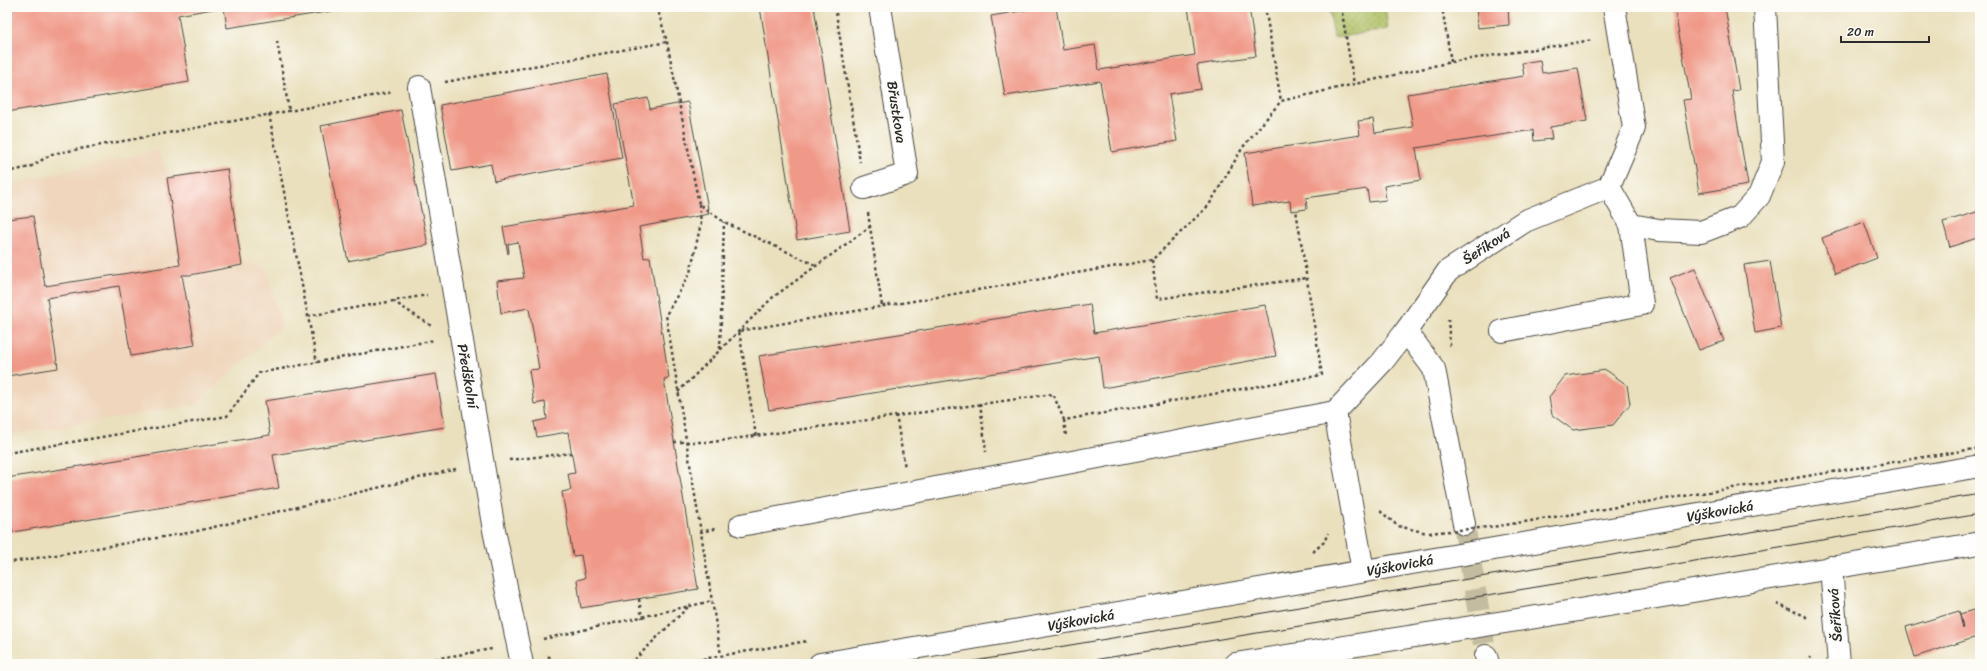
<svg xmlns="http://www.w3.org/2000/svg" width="1987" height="671" font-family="Sriracha,sans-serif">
<defs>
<pattern id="park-dots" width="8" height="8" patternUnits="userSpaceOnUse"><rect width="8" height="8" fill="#afc064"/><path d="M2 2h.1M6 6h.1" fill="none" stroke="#8f9c53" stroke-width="1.8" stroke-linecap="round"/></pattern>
</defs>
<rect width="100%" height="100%" fill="#fdfcf7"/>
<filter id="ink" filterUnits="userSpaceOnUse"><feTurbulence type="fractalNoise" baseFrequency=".025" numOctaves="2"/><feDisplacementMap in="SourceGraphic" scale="8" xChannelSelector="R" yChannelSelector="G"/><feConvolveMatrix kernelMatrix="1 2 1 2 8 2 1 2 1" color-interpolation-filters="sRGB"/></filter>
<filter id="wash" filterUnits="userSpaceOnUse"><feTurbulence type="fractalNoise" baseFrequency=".012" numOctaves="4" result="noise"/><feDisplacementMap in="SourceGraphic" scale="16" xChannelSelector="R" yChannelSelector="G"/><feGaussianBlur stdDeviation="0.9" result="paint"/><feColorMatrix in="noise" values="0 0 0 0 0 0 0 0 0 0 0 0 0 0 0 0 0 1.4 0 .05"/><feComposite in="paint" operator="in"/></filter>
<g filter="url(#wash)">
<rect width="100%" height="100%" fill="#eae0bd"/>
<polygon fill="#efd6bc" points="158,150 169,175 190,275 249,263 266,268 282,326 195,405 7,436 7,185"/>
<polygon fill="url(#park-dots)" stroke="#6d7648" points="1329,7 1385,7 1388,29 1334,38"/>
<g id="blocks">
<g fill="#f09988">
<polygon points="7,7 219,7 219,8 178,15 189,82 7,112"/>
<polygon points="224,7 351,7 351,8 227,28"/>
<polygon points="760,7 814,7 850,231 797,240"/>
<polygon points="1044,7 1056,7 1063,50 1095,45 1099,70 1195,55 1188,7 1249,7 1256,56 1197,65 1201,89 1169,94 1177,141 1112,152 1100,81 1005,96 991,16"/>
<polygon points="1476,7 1508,7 1509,25 1478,28"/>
<polygon points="1674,7 1725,7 1739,90 1732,91 1748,185 1699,193 1683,100 1691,99"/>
<polygon points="1540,60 1542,73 1578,68 1587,121 1550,127 1552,139 1534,141 1533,130 1416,148 1421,180 1384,186 1386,200 1369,202 1367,189 1306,198 1307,209 1291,211 1290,201 1252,206 1245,153 1360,135 1358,121 1373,119 1375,133 1413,127 1407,94 1524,76 1522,63"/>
<polygon points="607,74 622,158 494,181 491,164 452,171 440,105"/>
<polygon points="648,98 650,109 688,102 709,214 639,227 644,258 650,257 669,378 664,379 698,589 581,608 577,580 585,578 581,555 573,556 562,492 571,490 568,474 575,473 568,432 537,437 534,422 547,419 545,402 534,404 529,370 539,369 529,308 501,313 497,281 524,278 518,242 508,244 509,253 508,254 503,227 634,205 615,104"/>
<polygon points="401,110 428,245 348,261 321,126"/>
<polygon points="227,169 242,265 190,275 182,275 195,345 131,356 119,286 47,298 58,368 7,376 7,219 33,216 45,286 180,265 167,178"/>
<polygon points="1980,211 1980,237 1950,247 1943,222"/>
<polygon points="1864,222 1877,258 1835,274 1822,238"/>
<polygon points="1770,261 1781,328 1755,333 1744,265"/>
<polygon points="1695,268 1724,341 1699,350 1670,278"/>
<polygon points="1090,304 1094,333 1265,305 1276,356 1103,388 1099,356 769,410 759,356"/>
<polygon points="1606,370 1627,385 1630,404 1613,425 1573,430 1552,415 1549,397 1565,376"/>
<polygon points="436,374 445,427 273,455 279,488 7,533 7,478 270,435 265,401"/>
<polygon points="1980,608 1980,636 1915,657 1906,627 1959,611 1963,629 1960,614"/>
</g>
</g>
</g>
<g filter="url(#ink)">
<use href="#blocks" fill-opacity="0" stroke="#484641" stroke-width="1"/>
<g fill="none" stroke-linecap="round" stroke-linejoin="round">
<polyline stroke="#c4bca0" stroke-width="22" stroke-dasharray="22 11" stroke-linecap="butt" points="1464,524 1486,656"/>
<g stroke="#484641" stroke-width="24">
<g id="minor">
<polyline points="419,87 494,530 522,664"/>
<polyline points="864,188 907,174 880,7"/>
<polyline points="1631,225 1659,230 1701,232 1740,217 1759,196 1773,162 1765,7"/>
<polyline points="1502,331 1642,304 1631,225 1609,187"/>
<polyline points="1335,412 1363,571"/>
<polyline points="1464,524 1434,369 1406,331 1448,271 1525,221 1609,187 1634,128 1614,7"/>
<polyline points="741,525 1335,412 1383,361 1406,331"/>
<polyline points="1831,567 1839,664"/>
<polyline points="1486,656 1488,664"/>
<polyline points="820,664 1980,466"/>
<polyline points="1235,664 1549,615 1980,543"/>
</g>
</g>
<g stroke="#484641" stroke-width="2.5" stroke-dasharray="3 3" stroke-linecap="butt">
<polyline points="657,7 667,42 699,204 724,222 815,265"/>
<polyline points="835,7 860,162"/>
<polyline points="1265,7 1281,101"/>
<polyline points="1341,7 1354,84"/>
<polyline points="277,41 289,111"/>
<polyline points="1451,62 1593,40"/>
<polyline points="445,82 667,42"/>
<polyline points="269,114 317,363"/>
<polyline points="7,172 30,167 52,154 393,92"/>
<polyline points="699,204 701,223 690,273 666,315 712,601"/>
<polyline points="868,213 882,306"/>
<polyline points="1152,260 1157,299 1307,278"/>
<polyline points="393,301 433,327"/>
<polyline points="308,316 427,295"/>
<polyline points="1448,319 1450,346"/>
<polyline points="720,349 724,222"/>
<polyline points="678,392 772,298 871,226"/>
<polyline points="980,403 986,452"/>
<polyline points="896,415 905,468"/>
<polyline points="1064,420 1066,436"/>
<polyline points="756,436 739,331 1152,260 1209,205 1243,147 1281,101 1451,62 1442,7"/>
<polyline points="674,442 712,442 1053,394 1064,420 1322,375 1296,210"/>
<polyline points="7,453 227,416 259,373 435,340"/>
<polyline points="509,460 572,453"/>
<polyline points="1380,511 1398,526 1427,533"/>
<polyline points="700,532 715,529"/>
<polyline points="1313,552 1324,542 1328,533"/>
<polyline points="7,563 193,532 456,469"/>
<polyline points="639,599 642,618"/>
<polyline points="1777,604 1805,616 1808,619"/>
<polyline points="543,639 712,601 721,655"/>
<polyline points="548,656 557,664"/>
<polyline points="406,664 492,649"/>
<polyline points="630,664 688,607"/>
<polyline points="673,664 807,641"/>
<polyline points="1808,664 1811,657"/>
</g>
<use href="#minor" stroke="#fff" stroke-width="22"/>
<g stroke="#2b2b2b" stroke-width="1">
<polyline points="956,664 1980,494"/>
<polyline points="1069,664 1980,514"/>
</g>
<polyline stroke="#484641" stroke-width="2.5" stroke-dasharray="3 3" stroke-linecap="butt" points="1429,533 1499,526 1980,448"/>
</g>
</g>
<g text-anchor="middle" stroke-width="3.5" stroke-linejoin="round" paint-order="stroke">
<g font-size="14" fill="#2b2b2b" stroke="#fdfcf7">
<text transform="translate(897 112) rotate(81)" y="5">Břustkova</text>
<text transform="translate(1486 246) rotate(-33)" y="5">Šeříková</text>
<text transform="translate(468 376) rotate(80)" y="5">Předškolní</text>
<text transform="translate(1720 511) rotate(-10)" y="5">Výškovická</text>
<text transform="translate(1400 565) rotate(-10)" y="5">Výškovická</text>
<text transform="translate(1835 615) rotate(-94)" y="5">Šeříková</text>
<text transform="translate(1081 620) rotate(-10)" y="5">Výškovická</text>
</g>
</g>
<rect width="1987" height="671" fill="none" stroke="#fdfcf7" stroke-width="24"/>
<path d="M1841 36v6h88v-6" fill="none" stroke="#2b2b2b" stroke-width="2"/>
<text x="1847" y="36" font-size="12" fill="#2b2b2b" stroke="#fdfcf7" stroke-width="3" paint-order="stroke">20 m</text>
</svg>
